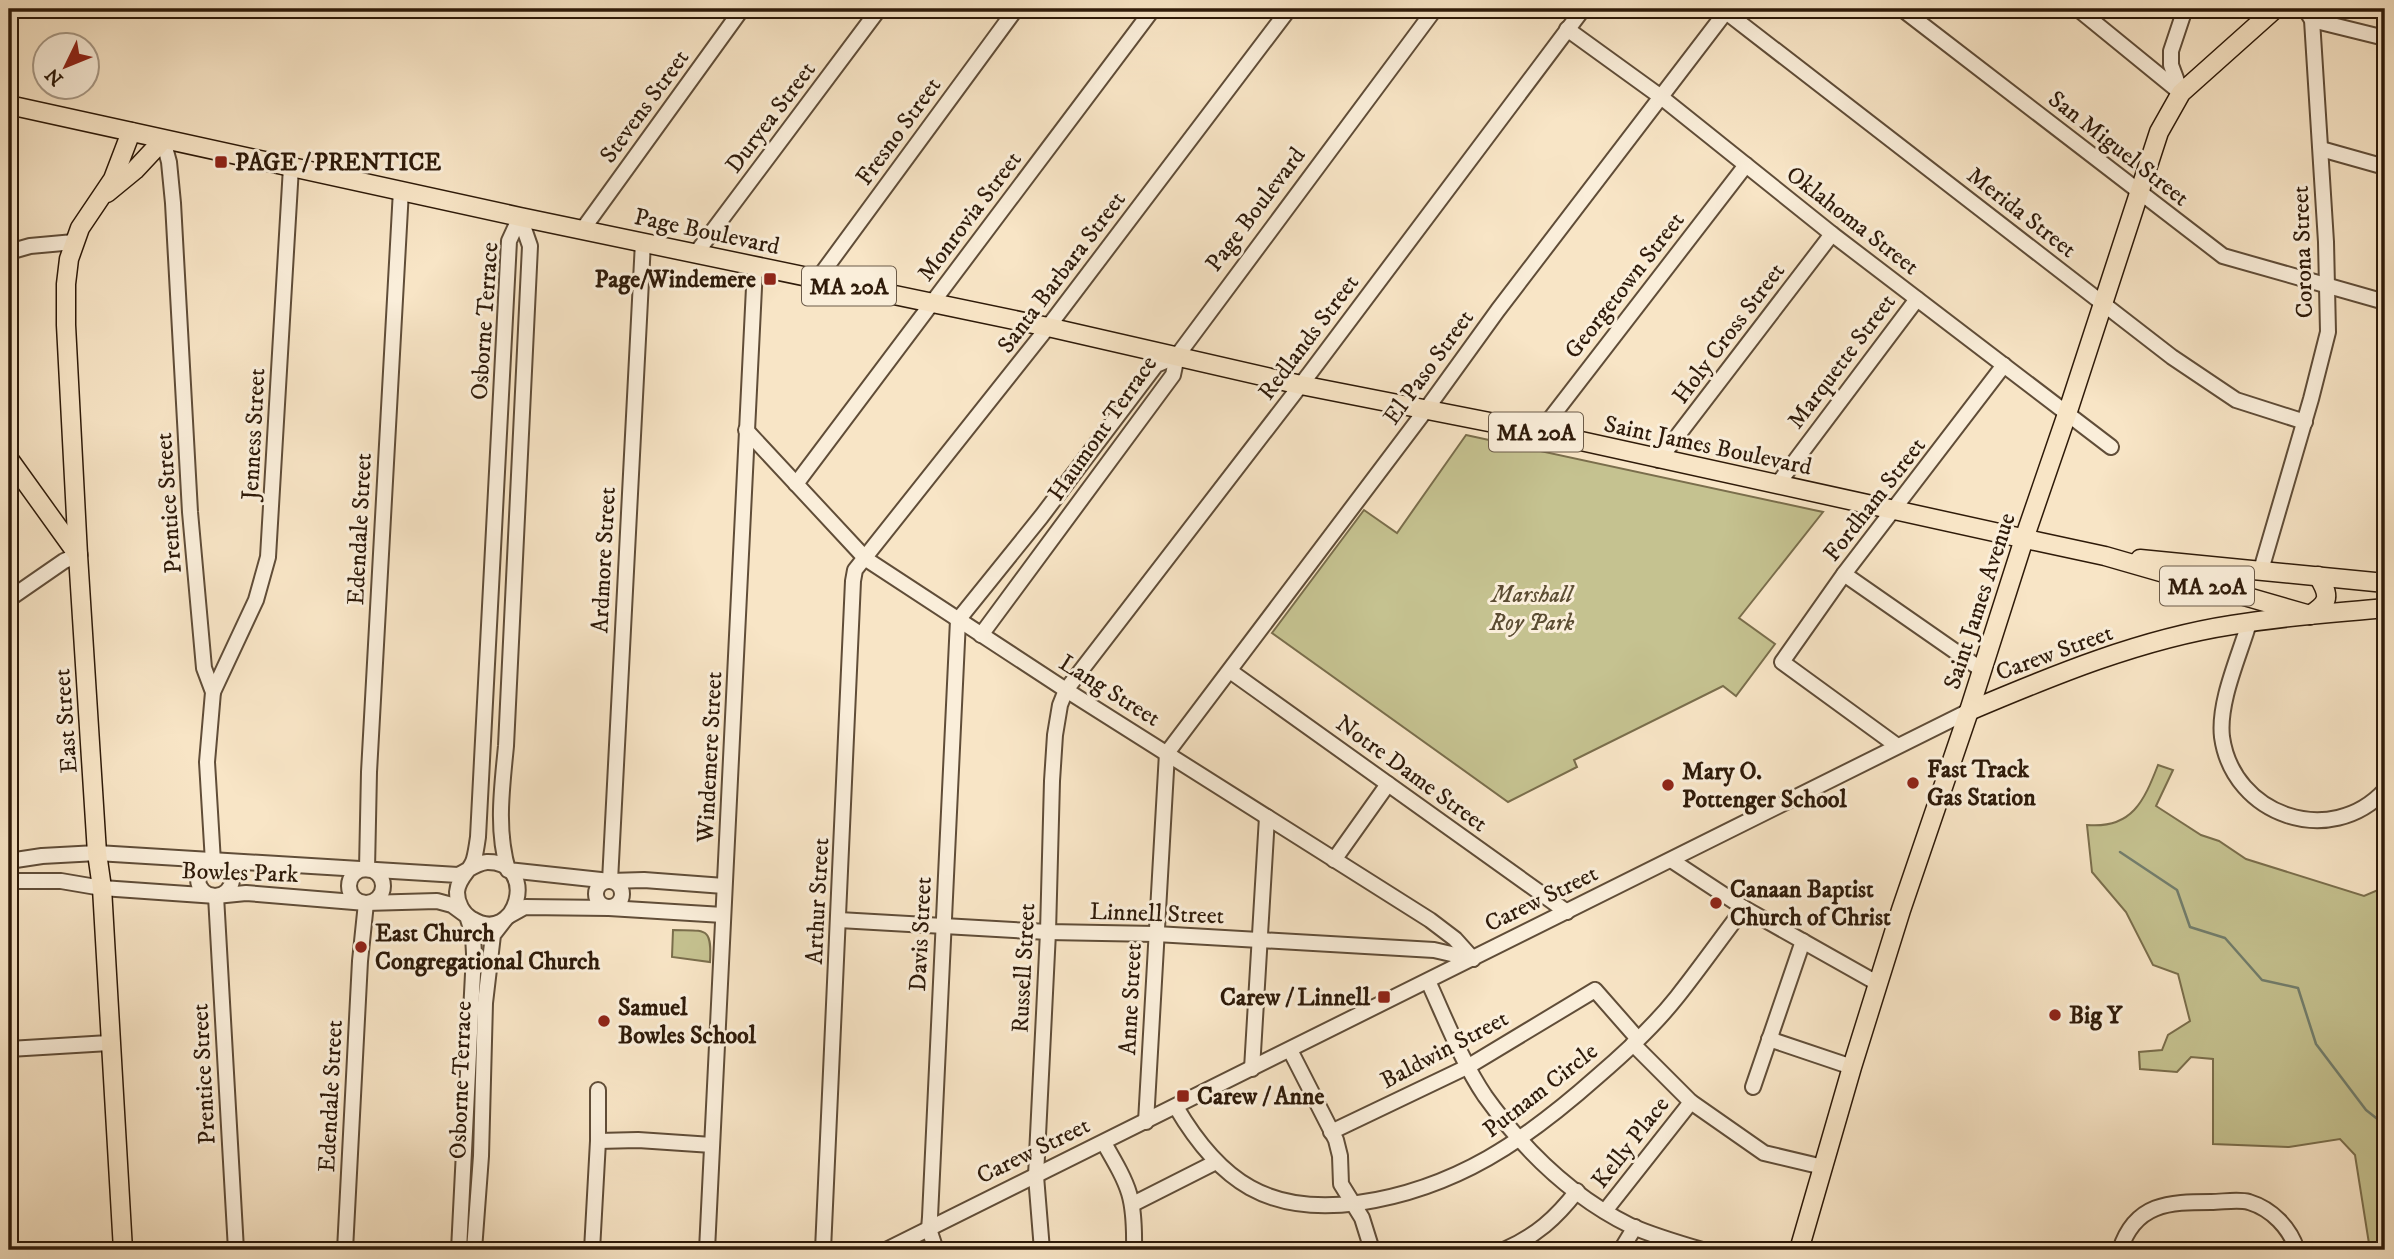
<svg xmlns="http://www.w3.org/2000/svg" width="2394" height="1259" font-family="'IM FELL DW Pica',serif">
<rect width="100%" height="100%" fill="#f8e5c6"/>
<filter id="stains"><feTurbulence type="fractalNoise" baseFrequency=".00286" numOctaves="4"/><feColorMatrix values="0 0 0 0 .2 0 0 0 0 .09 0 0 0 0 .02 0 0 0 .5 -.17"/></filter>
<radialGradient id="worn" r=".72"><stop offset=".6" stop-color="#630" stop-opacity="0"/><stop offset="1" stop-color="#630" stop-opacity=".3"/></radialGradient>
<g fill="#c5c290" stroke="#7a6e4c" stroke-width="2">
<polygon points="1466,435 1823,512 1739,618 1775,644 1736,696 1723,686 1574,760 1577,767 1508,802 1272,633 1364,510 1397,533"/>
<path d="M2158,765L2173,770L2156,806L2201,835L2219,841L2246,859L2364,896L2385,887V1250H2370L2355,1155L2340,1139L2289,1147L2213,1144V1059L2191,1057L2177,1072L2140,1069L2139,1052L2162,1050L2168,1035L2190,1021L2178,974L2153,965L2126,912L2092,872L2087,825C2132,829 2144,801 2158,765Z"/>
<path d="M673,930C706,931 712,926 710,962L672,957Z"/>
</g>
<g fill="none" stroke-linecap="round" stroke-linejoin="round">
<polyline stroke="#727e6d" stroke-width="2.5" points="2120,852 2177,890 2190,927 2225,938 2262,980 2298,988 2316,1044 2366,1110 2385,1125"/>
<g stroke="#604d38" stroke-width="18">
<g id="minor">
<polyline points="1902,9 2223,256 2385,302"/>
<polyline points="2078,9 2181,93"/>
<polyline points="1726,12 2172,357 2236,400 2305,422"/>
<polyline points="2312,20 2385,38"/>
<polyline points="1567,29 1661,97 1832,234 2111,447"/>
<polyline points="2181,92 2171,65 2171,51 2185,9"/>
<polyline points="163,140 169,162 173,203 190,512 204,668 213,692 207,762 213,862"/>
<polyline points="2321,149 2385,167"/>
<path d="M520,217L530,246L506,746C502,788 496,829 508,870L610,881L644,880L724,886"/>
<polyline points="583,229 742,9"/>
<polyline points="9,252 30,246 74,242"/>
<polyline points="697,252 879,9"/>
<polyline points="817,280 1016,9"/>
<polyline points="746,430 866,559 1066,690 1430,920 1455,939 1473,959"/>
<polyline points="1540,432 1746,165"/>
<polyline points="1659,460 1832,234"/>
<polyline points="796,484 1153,9"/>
<polyline points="1777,485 1917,299"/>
<polyline points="2261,570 2311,399 2328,332 2326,242 2312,20 2305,9"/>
<polyline points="1844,574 1982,670"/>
<polyline points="9,599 64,561 78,555"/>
<path d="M2249,623C2239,657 2218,702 2222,737C2233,816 2331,849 2385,790"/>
<polyline points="981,635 1173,375 1177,356 1435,9"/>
<polyline points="1230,671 1567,912"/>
<polyline points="213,692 256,600 268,557 291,167"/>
<polyline points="1896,745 1782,662 1844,574 2004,365"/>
<polyline points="1334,860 1388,784"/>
<polyline points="1671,860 1744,908 1877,983"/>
<path d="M9,861L42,856L97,853L458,875C467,871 476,863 487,862C540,861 517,947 472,919C463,914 457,903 457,892C458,877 471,871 474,859C476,852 477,844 478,837L509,241L520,217"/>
<circle cx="215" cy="879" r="17"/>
<polyline points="367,869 369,772 401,190"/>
<circle cx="366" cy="886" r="17"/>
<circle cx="609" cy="894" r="13"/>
<polyline points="9,881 61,881 102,888 216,896 246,893 366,903 437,901 452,905 467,916 473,935 474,954 459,1250"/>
<polyline points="610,881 643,242"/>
<polyline points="216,896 236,1250"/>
<polyline points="839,920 1048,932 1156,934 1434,950 1473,959"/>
<path d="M1428,981C1445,1018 1462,1062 1485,1096C1523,1149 1572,1197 1631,1226C1654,1236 1678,1243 1702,1250"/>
<polyline points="1769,1039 1852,1067"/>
<polyline points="1633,1044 1691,1102 1764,1153 1823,1167"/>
<polyline points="9,1049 109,1043"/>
<polyline points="1290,1050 1336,1140 1340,1156 1341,1184 1362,1218 1372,1250"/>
<polyline points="1252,1069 1267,817"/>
<polyline points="1753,1087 1803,941"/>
<path d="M1176,1107C1220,1182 1269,1215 1358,1203C1456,1189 1526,1140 1598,1076C1626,1052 1654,1026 1677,997C1700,968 1721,938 1744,908"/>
<polyline points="1146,1122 1167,753 1425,411 1498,310 1728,9"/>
<polyline points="1331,1132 1469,1066 1595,990 1638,1039"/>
<polyline points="598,1141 638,1140 712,1145"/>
<path d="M1104,1143C1130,1188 1135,1197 1134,1250"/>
<polyline points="1133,1204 1216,1162"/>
<polyline points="1605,1211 1691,1102"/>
<polyline points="345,1250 360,961 366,903"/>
<polyline points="474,1250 481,1156 485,1003 493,935 507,917 525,907 609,908 723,915"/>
<polyline points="592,1250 598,1141 598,1090"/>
<polyline points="707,1250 755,267"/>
<polyline points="823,1250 853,581 855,570 1048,327 1289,9"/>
<polyline points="886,1250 1969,711"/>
<polyline points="936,1250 929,1229 930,1217 958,620 1041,517 1156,365 1177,356"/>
<polyline points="1042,1250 1036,1176 1048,932 1052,781 1055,735 1060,705 1066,690 1310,373 1583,9"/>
<path d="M1504,1250C1536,1236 1556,1218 1577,1191"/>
<polyline points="1621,1250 1635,1227"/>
<path d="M2120,1250C2135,1203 2169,1202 2211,1202C2223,1202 2238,1199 2249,1202C2272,1209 2290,1228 2297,1250"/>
</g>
</g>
<g stroke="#2e1a09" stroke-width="21">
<g id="major">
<polyline points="9,105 520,217 1048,327 1301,385 1540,432 2040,542 2105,556 2310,615"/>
<polyline points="107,193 135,170 163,140"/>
<polyline points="9,459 78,555"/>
<polyline points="2140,559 2385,583"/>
<path d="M2310,615C2330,602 2330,596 2318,576"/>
<path d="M1969,711C2054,675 2141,639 2232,625C2283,616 2334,613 2385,608"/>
<polyline points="123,1250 102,888 97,853 78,555 66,325 66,284 69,259 80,228 113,179 131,132"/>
<polyline points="1799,1250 1852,1067 1901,910 1969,711 2024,539 2067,414 2159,132 2181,93 2275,9"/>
</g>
</g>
<use href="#minor" stroke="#faeeda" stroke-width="14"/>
<use href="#major" stroke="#f8e5c6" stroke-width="18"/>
</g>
<g fill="#8f2418" stroke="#faeeda" stroke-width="2.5">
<rect x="214" y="155" width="14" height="14" rx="3.5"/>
<rect x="763" y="272" width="14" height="14" rx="3.5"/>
<circle cx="1913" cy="783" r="7"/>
<circle cx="1668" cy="785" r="7"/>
<circle cx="1716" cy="903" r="7"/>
<circle cx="361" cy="947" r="7"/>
<rect x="1377" y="990" width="14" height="14" rx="3.5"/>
<circle cx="2055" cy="1015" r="7"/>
<circle cx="604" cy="1021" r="7"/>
<rect x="1176" y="1089" width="14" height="14" rx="3.5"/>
</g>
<g text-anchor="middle" stroke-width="6" stroke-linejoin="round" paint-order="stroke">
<g fill="#faeeda" stroke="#6b5a48" stroke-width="2">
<rect x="802" y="266.5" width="94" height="39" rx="5"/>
<rect x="1489" y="412.5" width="94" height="39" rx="5"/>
<rect x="2160" y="566.5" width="94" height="39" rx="5"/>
</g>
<g font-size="23" font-weight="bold" fill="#2e1a09">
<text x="849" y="294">MA 20A</text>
<text x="1536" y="440">MA 20A</text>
<text x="2207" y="594">MA 20A</text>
</g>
<g font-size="24" fill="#2e1a09" stroke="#faeeda">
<text transform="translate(644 106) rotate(-54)" y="8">Stevens Street</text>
<text transform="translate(770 117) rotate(-53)" y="8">Duryea Street</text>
<text transform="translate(898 131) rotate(-54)" y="8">Fresno Street</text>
<text transform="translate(2119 148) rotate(38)" y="8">San Miguel Street</text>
<text transform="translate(1255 209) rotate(-53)" y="8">Page Boulevard</text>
<text transform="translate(2022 212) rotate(38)" y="8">Merida Street</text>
<text transform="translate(969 216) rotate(-53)" y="8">Monrovia Street</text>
<text transform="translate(1853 220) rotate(38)" y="8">Oklahoma Street</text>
<text transform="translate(707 231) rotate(12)" y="8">Page Boulevard</text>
<text transform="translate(2302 252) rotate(-92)" y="8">Corona Street</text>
<text transform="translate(1061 272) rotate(-53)" y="8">Santa Barbara Street</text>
<text transform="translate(1624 285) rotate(-52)" y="8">Georgetown Street</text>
<text transform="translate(484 321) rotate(-86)" y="8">Osborne Terrace</text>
<text transform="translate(1728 333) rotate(-53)" y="8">Holy Cross Street</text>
<text transform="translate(1308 337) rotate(-53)" y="8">Redlands Street</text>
<text transform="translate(1841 361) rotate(-53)" y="8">Marquette Street</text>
<text transform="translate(1428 367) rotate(-54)" y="8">El Paso Street</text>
<text transform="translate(1102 428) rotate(-55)" y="8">Haumont Terrace</text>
<text transform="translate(253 434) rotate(-87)" y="8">Jenness Street</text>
<text transform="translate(1708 445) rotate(12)" y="8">Saint James Boulevard</text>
<text transform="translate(1874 499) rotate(-52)" y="8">Fordham Street</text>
<text transform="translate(168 503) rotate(-94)" y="8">Prentice Street</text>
<text transform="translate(359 529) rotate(-87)" y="8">Edendale Street</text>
<text transform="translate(603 560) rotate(-87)" y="8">Ardmore Street</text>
<text transform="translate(1979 601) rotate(-72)" y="8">Saint James Avenue</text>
<text transform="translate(2054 652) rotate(-20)" y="8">Carew Street</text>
<text transform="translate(1110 690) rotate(32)" y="8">Lang Street</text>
<text transform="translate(65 721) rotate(-94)" y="8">East Street</text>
<text transform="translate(709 757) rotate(-87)" y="8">Windemere Street</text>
<text transform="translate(1412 773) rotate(36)" y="8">Notre Dame Street</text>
<text transform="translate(240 872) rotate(2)" y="8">Bowles Park</text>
<text transform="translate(1541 898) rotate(-26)" y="8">Carew Street</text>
<text transform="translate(817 901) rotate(-87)" y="8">Arthur Street</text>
<text transform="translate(1157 913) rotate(2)" y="8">Linnell Street</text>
<text transform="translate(920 934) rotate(-87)" y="8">Davis Street</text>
<text transform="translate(1023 968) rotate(-87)" y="8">Russell Street</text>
<text transform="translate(1130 999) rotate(-87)" y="8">Anne Street</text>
<text transform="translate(1444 1049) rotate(-28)" y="8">Baldwin Street</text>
<text transform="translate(203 1074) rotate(-93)" y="8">Prentice Street</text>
<text transform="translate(460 1080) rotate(-88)" y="8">Osborne Terrace</text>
<text transform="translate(1540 1090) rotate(-38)" y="8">Putnam Circle</text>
<text transform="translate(330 1096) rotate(-87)" y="8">Edendale Street</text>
<text transform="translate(1630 1142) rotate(-52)" y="8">Kelly Place</text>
<text transform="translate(1033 1150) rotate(-26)" y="8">Carew Street</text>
</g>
<g font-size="24" font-weight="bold" fill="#2e1a09" stroke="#faeeda" text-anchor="start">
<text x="235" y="170">PAGE / PRENTICE</text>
<text x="756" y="287" text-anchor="end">Page/Windemere</text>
<text x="1927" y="777">Fast Track<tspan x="1927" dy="28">Gas Station</tspan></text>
<text x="1682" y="779">Mary O.<tspan x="1682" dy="28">Pottenger School</tspan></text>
<text x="1730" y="897">Canaan Baptist<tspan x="1730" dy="28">Church of Christ</tspan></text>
<text x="375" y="941">East Church<tspan x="375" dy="28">Congregational Church</tspan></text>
<text x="1370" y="1005" text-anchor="end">Carew / Linnell</text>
<text x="618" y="1015">Samuel<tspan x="618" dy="28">Bowles School</tspan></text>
<text x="2069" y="1023">Big Y</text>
<text x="1197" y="1104">Carew / Anne</text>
</g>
<g font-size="24" font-style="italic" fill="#5b4c32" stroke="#faeeda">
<text x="1532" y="602">Marshall<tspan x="1532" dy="28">Roy Park</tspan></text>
</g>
</g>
<rect width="2394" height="1259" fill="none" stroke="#f8e5c6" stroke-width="35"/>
<rect x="10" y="10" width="2373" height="1238" fill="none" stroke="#2e1a09" stroke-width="3.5"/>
<rect x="18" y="18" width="2359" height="1224" fill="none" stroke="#2e1a09" stroke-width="2"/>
<g transform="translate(66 66) rotate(227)"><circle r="33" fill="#faeeda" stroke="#a89986" stroke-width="2"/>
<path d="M0-5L12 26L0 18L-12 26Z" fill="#8f2418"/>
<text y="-10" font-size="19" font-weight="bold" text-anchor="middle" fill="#2e1a09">N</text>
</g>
<rect width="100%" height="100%" filter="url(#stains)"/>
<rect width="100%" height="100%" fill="url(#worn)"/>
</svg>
